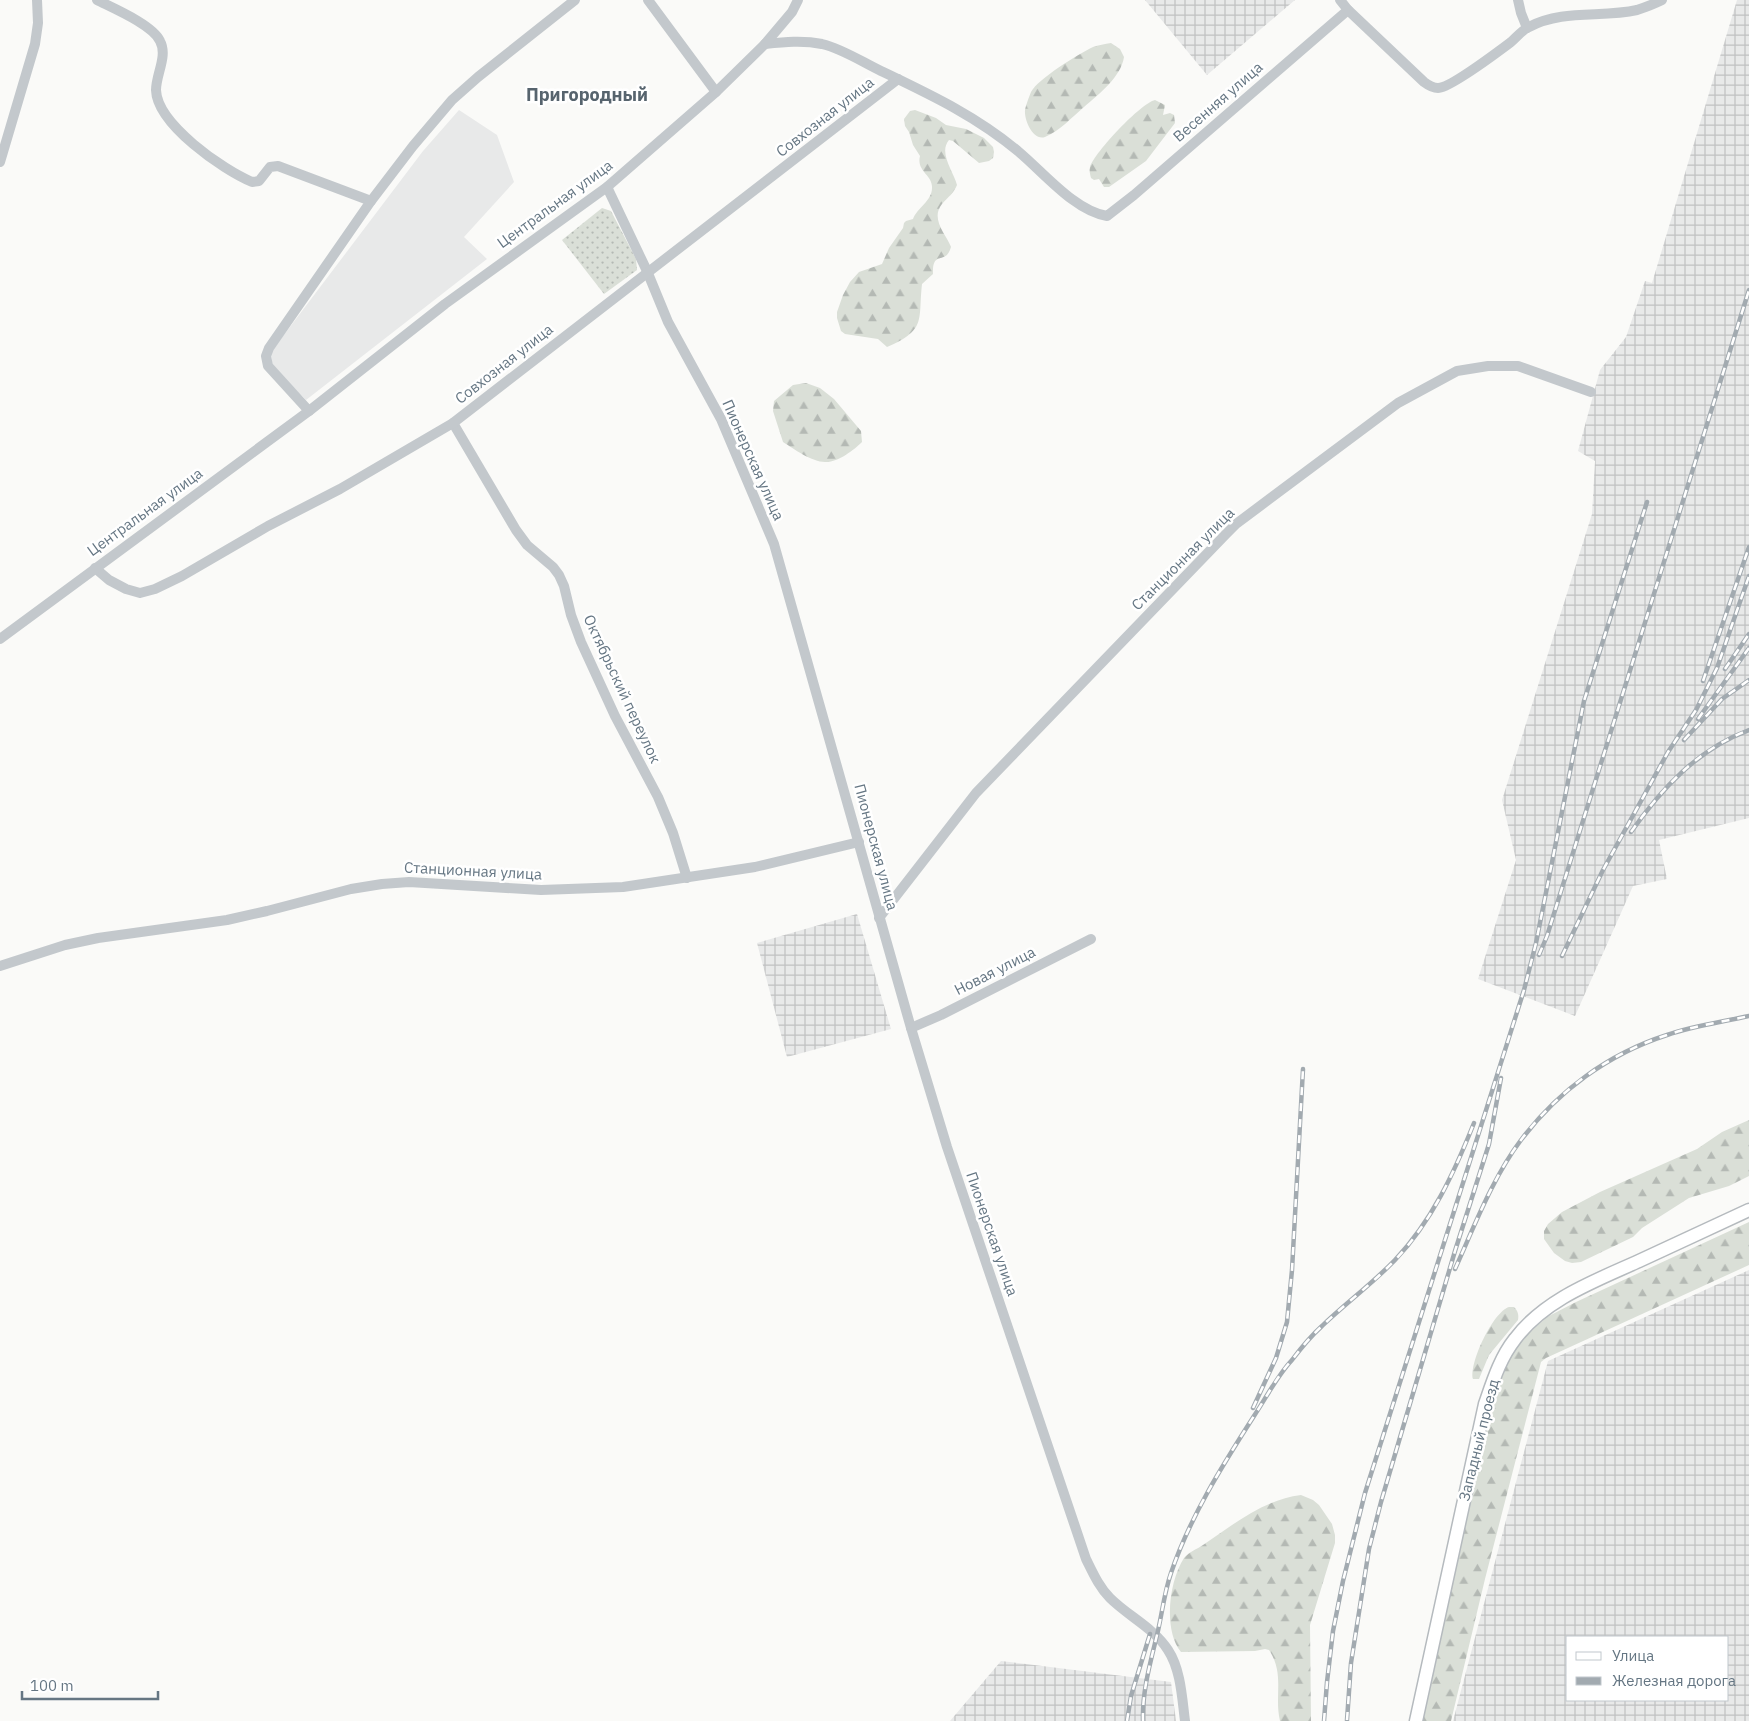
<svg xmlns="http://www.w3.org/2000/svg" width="1749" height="1721" font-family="'IBM Plex Sans',sans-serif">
<defs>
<pattern id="industrial-grid" width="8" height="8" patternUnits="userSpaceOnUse" patternTransform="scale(1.25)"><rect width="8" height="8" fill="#e8e9e9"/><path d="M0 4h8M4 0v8" fill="none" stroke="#c0c1c2"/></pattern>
<pattern id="forest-firs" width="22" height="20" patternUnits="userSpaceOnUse" patternTransform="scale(1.25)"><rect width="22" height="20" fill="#dadfd7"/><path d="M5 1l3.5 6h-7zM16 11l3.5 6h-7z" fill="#b4b9b4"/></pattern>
<pattern id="park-dots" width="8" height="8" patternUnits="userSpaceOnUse" patternTransform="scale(1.25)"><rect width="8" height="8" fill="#dadfd7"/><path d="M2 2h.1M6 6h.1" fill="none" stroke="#b4b9b4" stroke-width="1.8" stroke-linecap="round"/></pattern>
</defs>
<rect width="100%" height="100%" fill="#fafaf8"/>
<polygon fill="#e8e9e9" points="459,110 497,135 514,182 464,237 487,259 306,400 272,365 271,352 423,151"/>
<g fill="url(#industrial-grid)" fill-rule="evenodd">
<polygon points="1145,0 1295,0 1207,75"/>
<polygon points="1737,0 1749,0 1749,818 1659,840 1667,879 1633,886 1575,1016 1478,979 1516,860 1502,800 1592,514 1595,461 1578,451 1600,370 1626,337 1645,281 1652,283"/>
<polygon points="857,914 891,1029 787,1057 757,943"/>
<path d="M1749,1270V1721H1453L1548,1361ZM1568,1637H1728V1700H1568Z"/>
<polygon points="1001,1661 1171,1682 1176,1721 950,1721"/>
</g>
<g fill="url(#forest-firs)">
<path d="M1111,43L1120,49L1124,57C1121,77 1099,94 1084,107C1073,116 1060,131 1045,137C1033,141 1024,120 1025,110C1026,105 1029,97 1031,92C1038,79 1078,54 1093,47C1098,45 1105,44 1111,43Z"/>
<path d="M1155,100L1165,105L1163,115L1170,113L1174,115L1175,123L1146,161L1109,187H1104L1099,179L1094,180L1091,178C1090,174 1089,171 1090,167C1095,152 1141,103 1155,100Z"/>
<path d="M915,110L936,118L946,125L966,129L984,138L993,147L994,152L993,158L989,161L979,163L953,141L949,140C938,153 954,172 957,185C954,193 948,197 942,204C930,219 946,234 951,247C946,266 932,249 933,274L922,284C918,320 927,330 887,347L878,339L845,334L841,331L837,318V312L843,295L850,282L859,272L882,264L889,248L903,228L904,223L906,221L913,219C917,208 932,201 932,188C933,175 916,171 920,156L913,145L909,132L905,126L904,119L910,111Z"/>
<path d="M806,383L820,388L834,399L861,431L862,442C854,450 837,463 825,462C812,462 794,449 783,442L773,411L774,401L793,385Z"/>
<polygon points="1749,1120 1749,1176 1729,1186 1689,1198 1642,1228 1633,1237 1581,1262 1572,1263 1565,1261 1554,1253 1544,1239 1544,1231 1548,1224 1562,1212 1600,1192 1697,1149 1722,1132"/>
<polygon points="1749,1222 1749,1265 1557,1353 1546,1358 1541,1362 1485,1579 1451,1721 1422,1721 1484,1434 1503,1366 1520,1341 1547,1317 1576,1302"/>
<path d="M1509,1307H1514C1518,1311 1519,1315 1518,1320L1489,1355L1479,1379H1473C1469,1363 1493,1312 1509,1307Z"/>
<path d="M1301,1495L1313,1500L1319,1505L1332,1524L1335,1535V1543L1310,1625L1311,1721H1280C1274,1696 1285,1674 1269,1650L1265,1649L1255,1651L1181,1652C1163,1630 1169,1581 1184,1558C1189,1552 1197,1549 1203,1545C1234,1524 1263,1500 1301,1495Z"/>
</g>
<polygon fill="url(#park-dots)" points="602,208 611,211 636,259 637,270 604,294 562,240"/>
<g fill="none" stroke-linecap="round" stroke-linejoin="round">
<g stroke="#b5babe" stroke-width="15">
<path id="major" d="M1416,1721L1485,1404C1493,1381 1500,1358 1515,1339C1545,1299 1595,1281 1639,1261C1676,1244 1712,1227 1749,1210"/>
</g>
<g stroke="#c3c8cc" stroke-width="10">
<path d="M97,0C113,8 153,25 160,41C168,56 156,74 156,90C157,124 223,170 252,182L259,181L270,167L278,166L371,201"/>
<polyline points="648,0 716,92"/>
<path d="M1340,0L1348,10L1424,82C1428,85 1432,88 1438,88C1450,88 1499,51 1511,42C1517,37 1522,30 1529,27C1563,9 1601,18 1637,10C1646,7 1654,4 1662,0"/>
<polyline points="1518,0 1521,13 1527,28"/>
<path d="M765,44C784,42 803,40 822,44C843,49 862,62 881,71C931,95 976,116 1019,152C1044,173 1075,211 1107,216L1134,195L1348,10"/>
<polyline points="0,162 35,44 38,23 37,0"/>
<path d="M607,187L647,271L668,322L721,419L774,544L911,1028L947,1147L1086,1559C1093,1573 1099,1587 1110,1598C1128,1616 1154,1628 1168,1650C1181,1670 1182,1698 1185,1721"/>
<polyline points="309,411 268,366 266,356 269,348 371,201 413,146 452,100 478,77 575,0"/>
<polyline points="453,423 516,530 527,545 553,567 559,575 564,586 571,615 581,642 615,716 658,797 673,833 687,878"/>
<polyline points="95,568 109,580 126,589 140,593 155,589 182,576 268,526 340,489 453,423 898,79"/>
<polyline points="0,639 309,411 445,304 607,187 716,92 765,44 792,12 798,0"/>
<polyline points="879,918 976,793 1226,534 1236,524 1398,403 1457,371 1488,366 1518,366 1591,392"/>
<polyline points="0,966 65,945 98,938 227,920 267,911 351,889 382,884 409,882 541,890 623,887 755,867 859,842"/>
<polyline points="911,1028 941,1015 1091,939"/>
</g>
<use href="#major" stroke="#fff" stroke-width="12"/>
<g stroke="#a2aab0" stroke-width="4.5">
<g id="rail">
<polyline points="1725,669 1749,634"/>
<polyline points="1703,681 1749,547"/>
<polyline points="1698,719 1749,648"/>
<polyline points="1684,740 1722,699 1749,680"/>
<path d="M1631,832C1662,788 1698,749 1749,730"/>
<polyline points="1539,955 1547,936 1749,290"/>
<polyline points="1562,956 1603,870 1668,752 1696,710 1717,668 1749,576"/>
<path d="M1455,1269C1474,1227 1493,1177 1521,1140C1558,1091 1608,1054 1667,1035C1693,1026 1722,1022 1749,1016"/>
<polyline points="1253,1408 1276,1358 1287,1322 1292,1270 1303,1069"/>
<polyline points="1347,1720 1351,1663 1369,1549 1381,1502 1455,1251 1489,1144 1501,1078"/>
<polyline points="1127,1721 1131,1696 1150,1634"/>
<path d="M1143,1721C1142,1692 1150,1664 1157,1635C1162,1615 1164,1593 1171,1573C1190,1517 1222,1466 1254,1416C1266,1398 1277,1376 1292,1360C1301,1348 1311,1336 1322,1326C1346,1303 1372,1284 1395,1260C1432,1221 1454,1173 1474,1123"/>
<polyline points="1324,1721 1327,1682 1333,1631 1343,1581 1365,1493 1524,990 1536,943 1584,701 1647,502"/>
</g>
</g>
<use href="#rail" stroke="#fff" stroke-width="2.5" stroke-dasharray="8" stroke-linecap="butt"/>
</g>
<g text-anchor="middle" stroke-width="5" stroke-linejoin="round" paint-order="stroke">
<g font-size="15" fill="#657683" stroke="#fff">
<text transform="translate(1218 102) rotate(-41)" y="5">Весенняя улица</text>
<text transform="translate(825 117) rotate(-38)" y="5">Совхозная улица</text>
<text transform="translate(555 204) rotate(-36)" y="5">Центральная улица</text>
<text transform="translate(504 364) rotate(-38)" y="5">Совхозная улица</text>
<text transform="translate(753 460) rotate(66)" y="5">Пионерская улица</text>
<text transform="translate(145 512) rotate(-36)" y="5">Центральная улица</text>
<text transform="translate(1183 559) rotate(-45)" y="5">Станционная улица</text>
<text transform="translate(622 689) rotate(65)" y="5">Октябрьский переулок</text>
<text transform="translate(876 847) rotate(75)" y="5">Пионерская улица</text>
<text transform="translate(473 871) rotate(3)" y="5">Станционная улица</text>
<text transform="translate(995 971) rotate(-27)" y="5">Новая улица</text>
<text transform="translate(992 1234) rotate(71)" y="5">Пионерская улица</text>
<text transform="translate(1479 1440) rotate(-76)" y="5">Западный проезд</text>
</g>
<g font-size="18" font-weight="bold" fill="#57646e" stroke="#fff">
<text x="587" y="101">Пригородный</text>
</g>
</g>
<rect x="1566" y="1636" width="162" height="65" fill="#ffffff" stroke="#c1c8cd"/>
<rect x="1576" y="1652" width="25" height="8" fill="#ffffff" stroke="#c1c8cd"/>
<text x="1612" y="1661" font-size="15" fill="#657683">Улица</text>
<rect x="1576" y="1677" width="25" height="8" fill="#a2aab0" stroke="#c1c8cd"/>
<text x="1612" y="1686" font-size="15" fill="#657683">Железная дорога</text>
<path d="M22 1691v8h136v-8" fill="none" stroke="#657683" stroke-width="2.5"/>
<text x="30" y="1691" font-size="15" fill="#657683" stroke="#ffffff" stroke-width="4" paint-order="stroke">100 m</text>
</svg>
